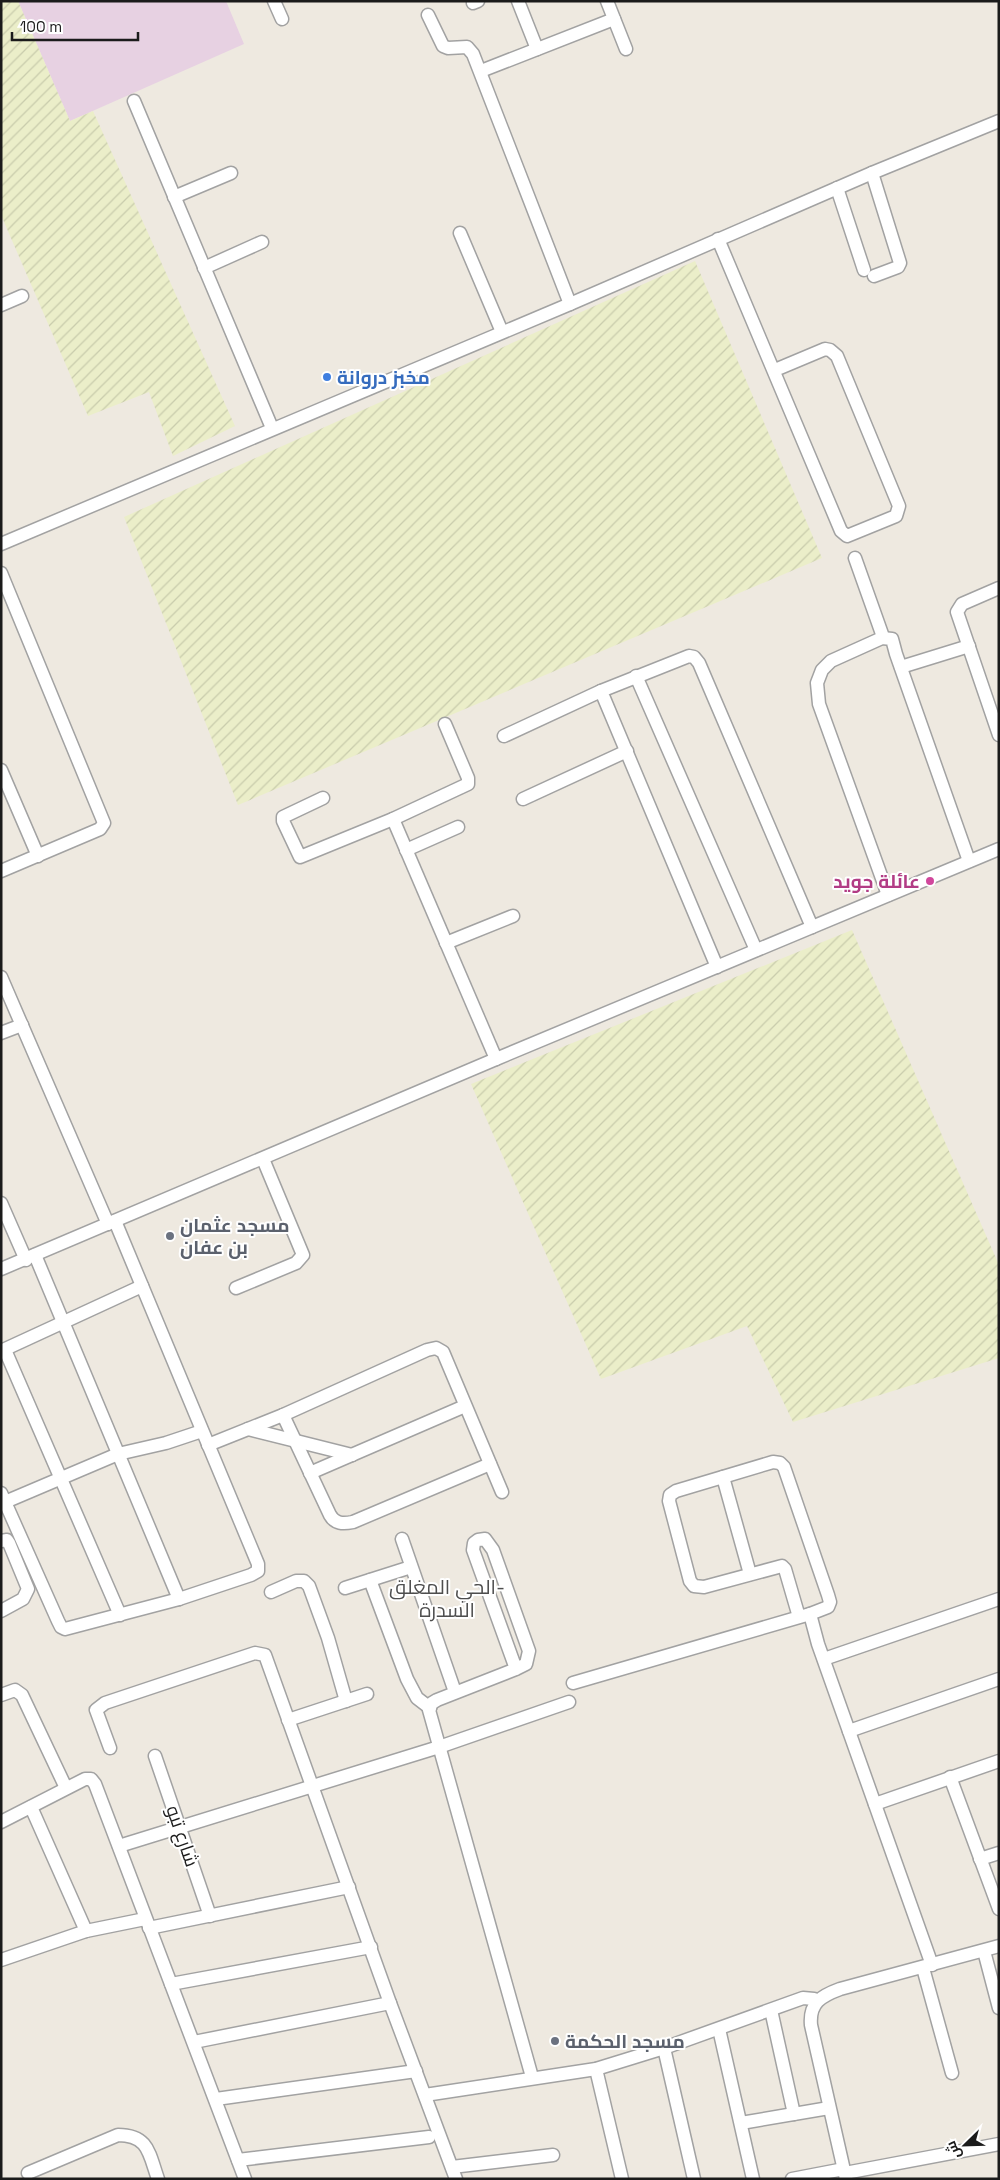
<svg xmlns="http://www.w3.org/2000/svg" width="1000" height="2180" font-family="'Space Grotesk',Cairo,sans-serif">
<defs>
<pattern id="farmland-furrows" width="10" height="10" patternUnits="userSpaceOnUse" patternTransform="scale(1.25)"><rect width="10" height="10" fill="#ebeec9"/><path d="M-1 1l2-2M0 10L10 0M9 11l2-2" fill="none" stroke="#c9ccac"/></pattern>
</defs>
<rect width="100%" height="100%" fill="#eee9e0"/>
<polygon fill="#e7d1e2" points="18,1 226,1 244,44 70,121"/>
<g fill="url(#farmland-furrows)">
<polygon points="1,1 18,1 70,121 93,111 235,426 173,456 149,392 88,416 1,215"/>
<polygon points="695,261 822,558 238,805 124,517"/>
<polygon points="852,930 999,1265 999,1358 793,1422 747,1326 601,1379 471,1084"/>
</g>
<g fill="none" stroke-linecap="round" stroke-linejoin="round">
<g stroke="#a2a2a2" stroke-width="15">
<g id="minor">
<polyline points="274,1 282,19"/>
<polyline points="518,1 537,49"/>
<polyline points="607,1 626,49"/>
<polyline points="473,3 478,1"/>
<polyline points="428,15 443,46 448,48 467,47 473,54 570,304"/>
<polyline points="481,71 614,19"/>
<polyline points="134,101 272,428"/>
<polyline points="872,173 900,263 898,267 874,276"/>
<polyline points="837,188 864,270"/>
<polyline points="174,197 231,173"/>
<polyline points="460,233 502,332"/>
<polyline points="718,239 841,531 847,536 896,516 899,506 837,356 830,350 825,349 775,370"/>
<polyline points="204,268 262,242"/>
<polyline points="1,305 22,296"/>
<polyline points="1,544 570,304 872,173 999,121"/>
<polyline points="855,558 882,634 882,638"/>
<polyline points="1,573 104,823 100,829 1,871"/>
<polyline points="999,588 962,604 957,612 999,735"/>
<polyline points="901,667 969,646"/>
<polyline points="636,676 756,950"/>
<polyline points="504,736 601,691"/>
<polyline points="1,770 38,856"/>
<polyline points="323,798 283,817 283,821 300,857 393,819 468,784 468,778 445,724"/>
<polyline points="523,799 627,751"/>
<polyline points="393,819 496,1059"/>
<polyline points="406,850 458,827"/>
<polyline points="888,895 819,704 817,683 822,670 831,661 882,638 892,639 896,654 969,861"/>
<polyline points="446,943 513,916"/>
<polyline points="717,967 601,691 689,656 694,657 699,663 812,927"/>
<polyline points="1,977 108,1224"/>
<polyline points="1,1033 22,1025"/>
<polyline points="1,1203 26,1260"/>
<polyline points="35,1255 179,1599"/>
<polyline points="1,1269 496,1059 999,849"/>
<polyline points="236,1288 296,1263 303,1255 263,1159"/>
<polyline points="5,1350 120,1615"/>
<polyline points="1,1351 142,1286"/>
<path d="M283,1415L330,1515C335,1524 343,1524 353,1522L490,1464"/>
<polyline points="248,1429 352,1455"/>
<polyline points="208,1445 283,1415 427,1350 436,1348 443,1352 502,1492"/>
<polyline points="310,1473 465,1406"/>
<polyline points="723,1477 750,1574"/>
<polyline points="1,1493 58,1621 61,1627 65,1629 179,1599 251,1575 258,1571 258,1564 115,1221"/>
<polyline points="5,1502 118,1454 166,1443 202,1431"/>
<polyline points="402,1539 455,1692"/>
<polyline points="1,1541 7,1540 9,1543 28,1589 23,1599 1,1611"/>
<polyline points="370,1580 407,1679 417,1698 430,1708"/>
<polyline points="345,1588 411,1567"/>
<polyline points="271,1592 296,1581 304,1581 309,1586 328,1638 346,1701"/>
<polyline points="810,1614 818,1644 932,1965"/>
<polyline points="824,1659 999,1599"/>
<polyline points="516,1669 473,1550 474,1543 478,1540 485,1539 493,1550 529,1651 526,1664 516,1669 437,1700 432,1703 429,1710 532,2077"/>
<polyline points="573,1683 810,1614 828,1607 830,1602 828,1595 784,1467 780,1463 773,1462 676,1491 670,1495 669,1501 690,1581 694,1586 704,1587 782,1566 785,1569 799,1617"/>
<polyline points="1,1695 15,1690 22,1695 66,1788"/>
<polyline points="288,1720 367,1694"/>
<polyline points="849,1731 999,1679"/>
<polyline points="110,1748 96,1710 105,1703 255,1653 265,1655 390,2003 456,2179"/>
<polyline points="155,1756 210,1916"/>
<polyline points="950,1777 999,1909"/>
<polyline points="875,1804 999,1761"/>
<polyline points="31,1807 86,1931"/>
<polyline points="1,1822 85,1779 91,1779 95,1784 245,2179"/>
<polyline points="119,1846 439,1747 569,1702"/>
<polyline points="980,1859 999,1853"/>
<polyline points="149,1928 349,1887"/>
<polyline points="984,1951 999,2008"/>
<polyline points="1,1960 86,1931 145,1919"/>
<polyline points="923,1968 952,2073"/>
<polyline points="171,1984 371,1947"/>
<polyline points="771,2010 794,2114"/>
<polyline points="719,2029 753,2179"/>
<polyline points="194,2042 390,2003"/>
<polyline points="664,2048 694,2179"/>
<polyline points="596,2069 622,2179"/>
<polyline points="425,2095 596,2069 664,2048 803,1998 814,1999 815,2003"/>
<polyline points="216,2099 416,2071"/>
<polyline points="741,2123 829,2108"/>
<polyline points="238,2160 429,2137"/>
<polyline points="452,2167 553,2155"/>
<path d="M28,2173L118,2135C149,2135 149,2154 158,2179"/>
<polyline points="845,2173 999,2144"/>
<polyline points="792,2179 844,2169"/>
<path d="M846,2179L811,2025C809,2003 821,1996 840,1989L999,1946"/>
</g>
</g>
<use href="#minor" stroke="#fff" stroke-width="12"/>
</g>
<circle fill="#3f7fe0" stroke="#fff" stroke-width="2" cx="327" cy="377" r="5"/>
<circle fill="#d1479c" stroke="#fff" stroke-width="2" cx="930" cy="881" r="5"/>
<g fill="#6b7280" stroke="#fff" stroke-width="2">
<circle cx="170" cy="1236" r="5"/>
<circle cx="555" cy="2041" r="5"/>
</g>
<g text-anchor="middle" stroke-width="4" stroke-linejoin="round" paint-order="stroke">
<g font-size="19" font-weight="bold" fill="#366cbe" stroke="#fff" text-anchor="start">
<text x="337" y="384">مخبز دروانة</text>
</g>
<g font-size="19" font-weight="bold" fill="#b23c85" stroke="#fff" text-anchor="end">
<text x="920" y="888">عائلة جويد</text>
</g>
<g font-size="19" font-weight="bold" fill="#5b616d" stroke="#fff" text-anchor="start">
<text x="180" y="1232">مسجد عثمان<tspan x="180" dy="22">بن عفان</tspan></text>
<text x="565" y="2048">مسجد الحكمة</text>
</g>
<g font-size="19" fill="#1b1b1b" stroke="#fff">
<text transform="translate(183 1836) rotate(71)" y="7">شارع تبو</text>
</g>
<g font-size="20" fill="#4e4e4e" stroke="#fff">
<text x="447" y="1594">الحي المغلق-<tspan x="447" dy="23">السدرة</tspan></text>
</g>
</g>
<rect width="1000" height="2180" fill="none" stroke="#1b1b1b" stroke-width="5"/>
<g transform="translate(965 2145) rotate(247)" stroke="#ffffff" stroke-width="4" paint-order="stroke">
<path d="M0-4L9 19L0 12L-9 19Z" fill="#1b1b1b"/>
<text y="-8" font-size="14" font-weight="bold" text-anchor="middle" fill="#1b1b1b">ش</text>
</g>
<path d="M12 32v8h126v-8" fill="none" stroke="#1b1b1b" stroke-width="2.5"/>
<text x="20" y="32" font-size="15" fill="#1b1b1b" stroke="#ffffff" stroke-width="4" paint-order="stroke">100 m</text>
</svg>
